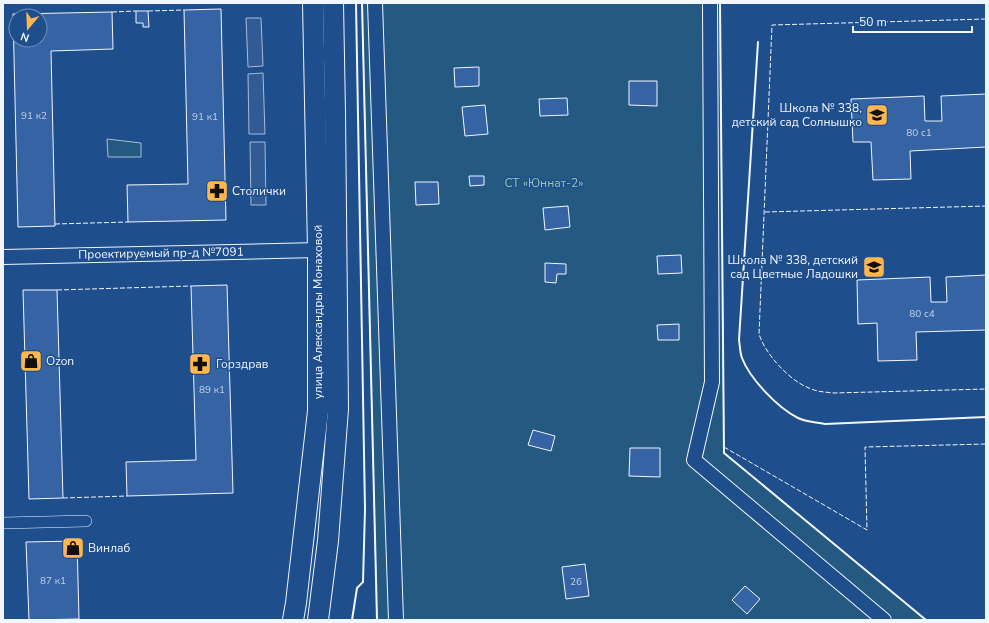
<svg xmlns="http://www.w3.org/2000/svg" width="989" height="623" font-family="'Nunito Sans',sans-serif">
<rect width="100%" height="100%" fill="#1f4e8c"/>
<g fill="#245a82" stroke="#a8bbd7">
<polygon points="362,3 720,3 724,453 926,620 377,620"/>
<polygon points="107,139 141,143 141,157 108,157"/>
</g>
<g fill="#305b95" stroke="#a8bbd7">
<polygon points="246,18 261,18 263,66 248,67"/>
<polygon points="263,73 265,134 249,134 248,74"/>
<polygon points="250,142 265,142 266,205 251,205"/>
</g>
<g fill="#3563a3" stroke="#f2f6ff" fill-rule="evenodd">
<polygon points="221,9 226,220 128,222 127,185 188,184 184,10"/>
<polygon points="136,11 148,11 149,27 143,27 143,23 136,23"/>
<path d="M112,12L113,49L51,51L55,226L18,227L13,14ZM16,16H40V40H16Z"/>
<polygon points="479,67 479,86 455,87 454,68"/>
<polygon points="629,81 657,81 657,106 629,105"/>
<polygon points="986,94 986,147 910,151 911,179 873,180 871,142 853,142 851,99 924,96 925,121 942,121 941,96"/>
<polygon points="567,98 568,115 540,116 539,99"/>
<polygon points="485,105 488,134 465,136 462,107"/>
<polygon points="469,176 484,176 484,185 470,186"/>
<polygon points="415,182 438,182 439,204 416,205"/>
<polygon points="568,206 570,227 545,230 543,208"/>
<polygon points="681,255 682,273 658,274 657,256"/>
<polygon points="545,263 566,264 566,274 557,274 556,283 545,282"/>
<polygon points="986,275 986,330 916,332 917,360 878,361 877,323 858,324 857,280 930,277 931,302 947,302 946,277"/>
<polygon points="227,285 233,493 127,496 126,462 196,460 191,286"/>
<polygon points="23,290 57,290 63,498 29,499"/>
<polygon points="679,324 679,340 658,340 657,325"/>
<polygon points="533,430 555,436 551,451 528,445"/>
<polygon points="630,448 660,448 660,477 629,476"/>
<polygon points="77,541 79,619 29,620 26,542"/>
<polygon points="585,564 589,596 566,599 562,567"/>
<polygon points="745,586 760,599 747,614 732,600"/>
</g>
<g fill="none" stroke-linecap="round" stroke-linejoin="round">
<g stroke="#f2f6ff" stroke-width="12">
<polyline id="pedestrian" points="3,523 86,521"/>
</g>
<g stroke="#f2f6ff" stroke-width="16">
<g id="minor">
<polyline points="375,3 396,620"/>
<polyline points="710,3 712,382 694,460 884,620"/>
<polyline points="3,257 318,250"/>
</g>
</g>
<g stroke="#f2f6ff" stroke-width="22">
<g id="secondary">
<polyline points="293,620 296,603 318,411 318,250 313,3"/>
<polyline points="318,620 328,541 338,409 335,112 333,3"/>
</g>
</g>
<use href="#pedestrian" stroke="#1f4e8c" stroke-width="11"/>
<use href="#minor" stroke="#1f4e8c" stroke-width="14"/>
<use href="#secondary" stroke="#1f4e8c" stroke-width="20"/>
<g stroke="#f2f6ff" stroke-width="1" stroke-dasharray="5 2" stroke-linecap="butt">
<polyline points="148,11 184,10"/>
<polyline points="112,12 136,11"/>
<path d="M986,19L772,25L759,334C765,354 790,381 809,388C817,392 825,392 834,393L986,389"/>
<polyline points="765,212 986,206"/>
<polyline points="55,224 128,222"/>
<polyline points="57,290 191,286"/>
<polyline points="724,447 867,530 865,447 986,444"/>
<polyline points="63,498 127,496"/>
</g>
<g stroke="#f2f6ff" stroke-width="2">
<polyline points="362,3 377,620"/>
<polyline points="720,3 724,453 926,620"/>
<path d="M758,42L739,340C740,346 740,353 742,358C750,379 778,408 798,418C806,422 816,422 825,424L986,417"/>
<polyline points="352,620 357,588 363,582 365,509 356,3"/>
</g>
</g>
<defs>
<g id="school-square" transform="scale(1.15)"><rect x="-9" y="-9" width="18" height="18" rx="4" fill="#ffb74d" stroke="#1f4e8c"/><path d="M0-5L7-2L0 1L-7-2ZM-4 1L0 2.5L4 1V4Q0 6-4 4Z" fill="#111"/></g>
<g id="pharmacy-square" transform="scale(1.15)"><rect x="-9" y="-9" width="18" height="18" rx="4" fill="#ffb74d" stroke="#1f4e8c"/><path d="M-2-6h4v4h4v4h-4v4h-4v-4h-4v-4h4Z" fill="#111"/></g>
<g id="shop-square" transform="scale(1.15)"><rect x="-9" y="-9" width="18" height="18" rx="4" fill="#ffb74d" stroke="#1f4e8c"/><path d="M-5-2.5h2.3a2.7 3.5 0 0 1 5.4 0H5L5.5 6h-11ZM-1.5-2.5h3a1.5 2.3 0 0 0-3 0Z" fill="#111"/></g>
</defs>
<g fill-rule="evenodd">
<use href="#school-square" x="877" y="115"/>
<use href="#pharmacy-square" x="217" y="191"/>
<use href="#school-square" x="874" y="267"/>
<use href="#shop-square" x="31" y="361"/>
<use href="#pharmacy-square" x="200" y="364"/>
<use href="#shop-square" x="73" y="548"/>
</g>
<g text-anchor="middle" stroke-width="3" stroke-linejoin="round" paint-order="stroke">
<g font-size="10" fill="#c3d1e8">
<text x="34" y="119">91 к2</text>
<text x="205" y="120">91 к1</text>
<text x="919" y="136">80 с1</text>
<text x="922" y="317">80 с4</text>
<text x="212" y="393">89 к1</text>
<text x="53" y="584">87 к1</text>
<text x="576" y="585">26</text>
</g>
<g font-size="12" fill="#f2f6ff" stroke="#1f4e8c" text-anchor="start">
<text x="862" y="112" text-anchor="end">Школа № 338,<tspan x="862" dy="14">детский сад Солнышко</tspan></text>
<text x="232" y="195">Столички</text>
<text x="858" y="264" text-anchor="end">Школа № 338, детский<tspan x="858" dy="14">сад Цветные Ладошки</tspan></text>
<text x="46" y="365">Ozon</text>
<text x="216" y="368">Горздрав</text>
<text x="88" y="552">Винлаб</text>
</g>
<g font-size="12" fill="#97c8a6" stroke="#1f4e8c">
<text x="544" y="187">СТ «Юннат-2»</text>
</g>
<g font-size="12" fill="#f2f6ff" stroke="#1f4e8c">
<text transform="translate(161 253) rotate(-1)" y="4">Проектируемый пр-д №7091</text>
<text transform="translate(318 312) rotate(-90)" y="4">улица Александры Монаховой</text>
</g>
</g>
<rect width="989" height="623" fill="none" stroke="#f2f6ff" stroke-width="8"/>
<g transform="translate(28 28) rotate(199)"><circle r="19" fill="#1f4e8c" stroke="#7391ba"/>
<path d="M0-3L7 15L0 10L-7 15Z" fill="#ffb74d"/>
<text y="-6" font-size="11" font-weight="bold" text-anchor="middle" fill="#f2f6ff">N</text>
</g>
<path d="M853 26v6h119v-6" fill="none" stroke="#f2f6ff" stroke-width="2"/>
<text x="859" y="26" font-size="12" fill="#f2f6ff" stroke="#1f4e8c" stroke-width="3" paint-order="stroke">50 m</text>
</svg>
